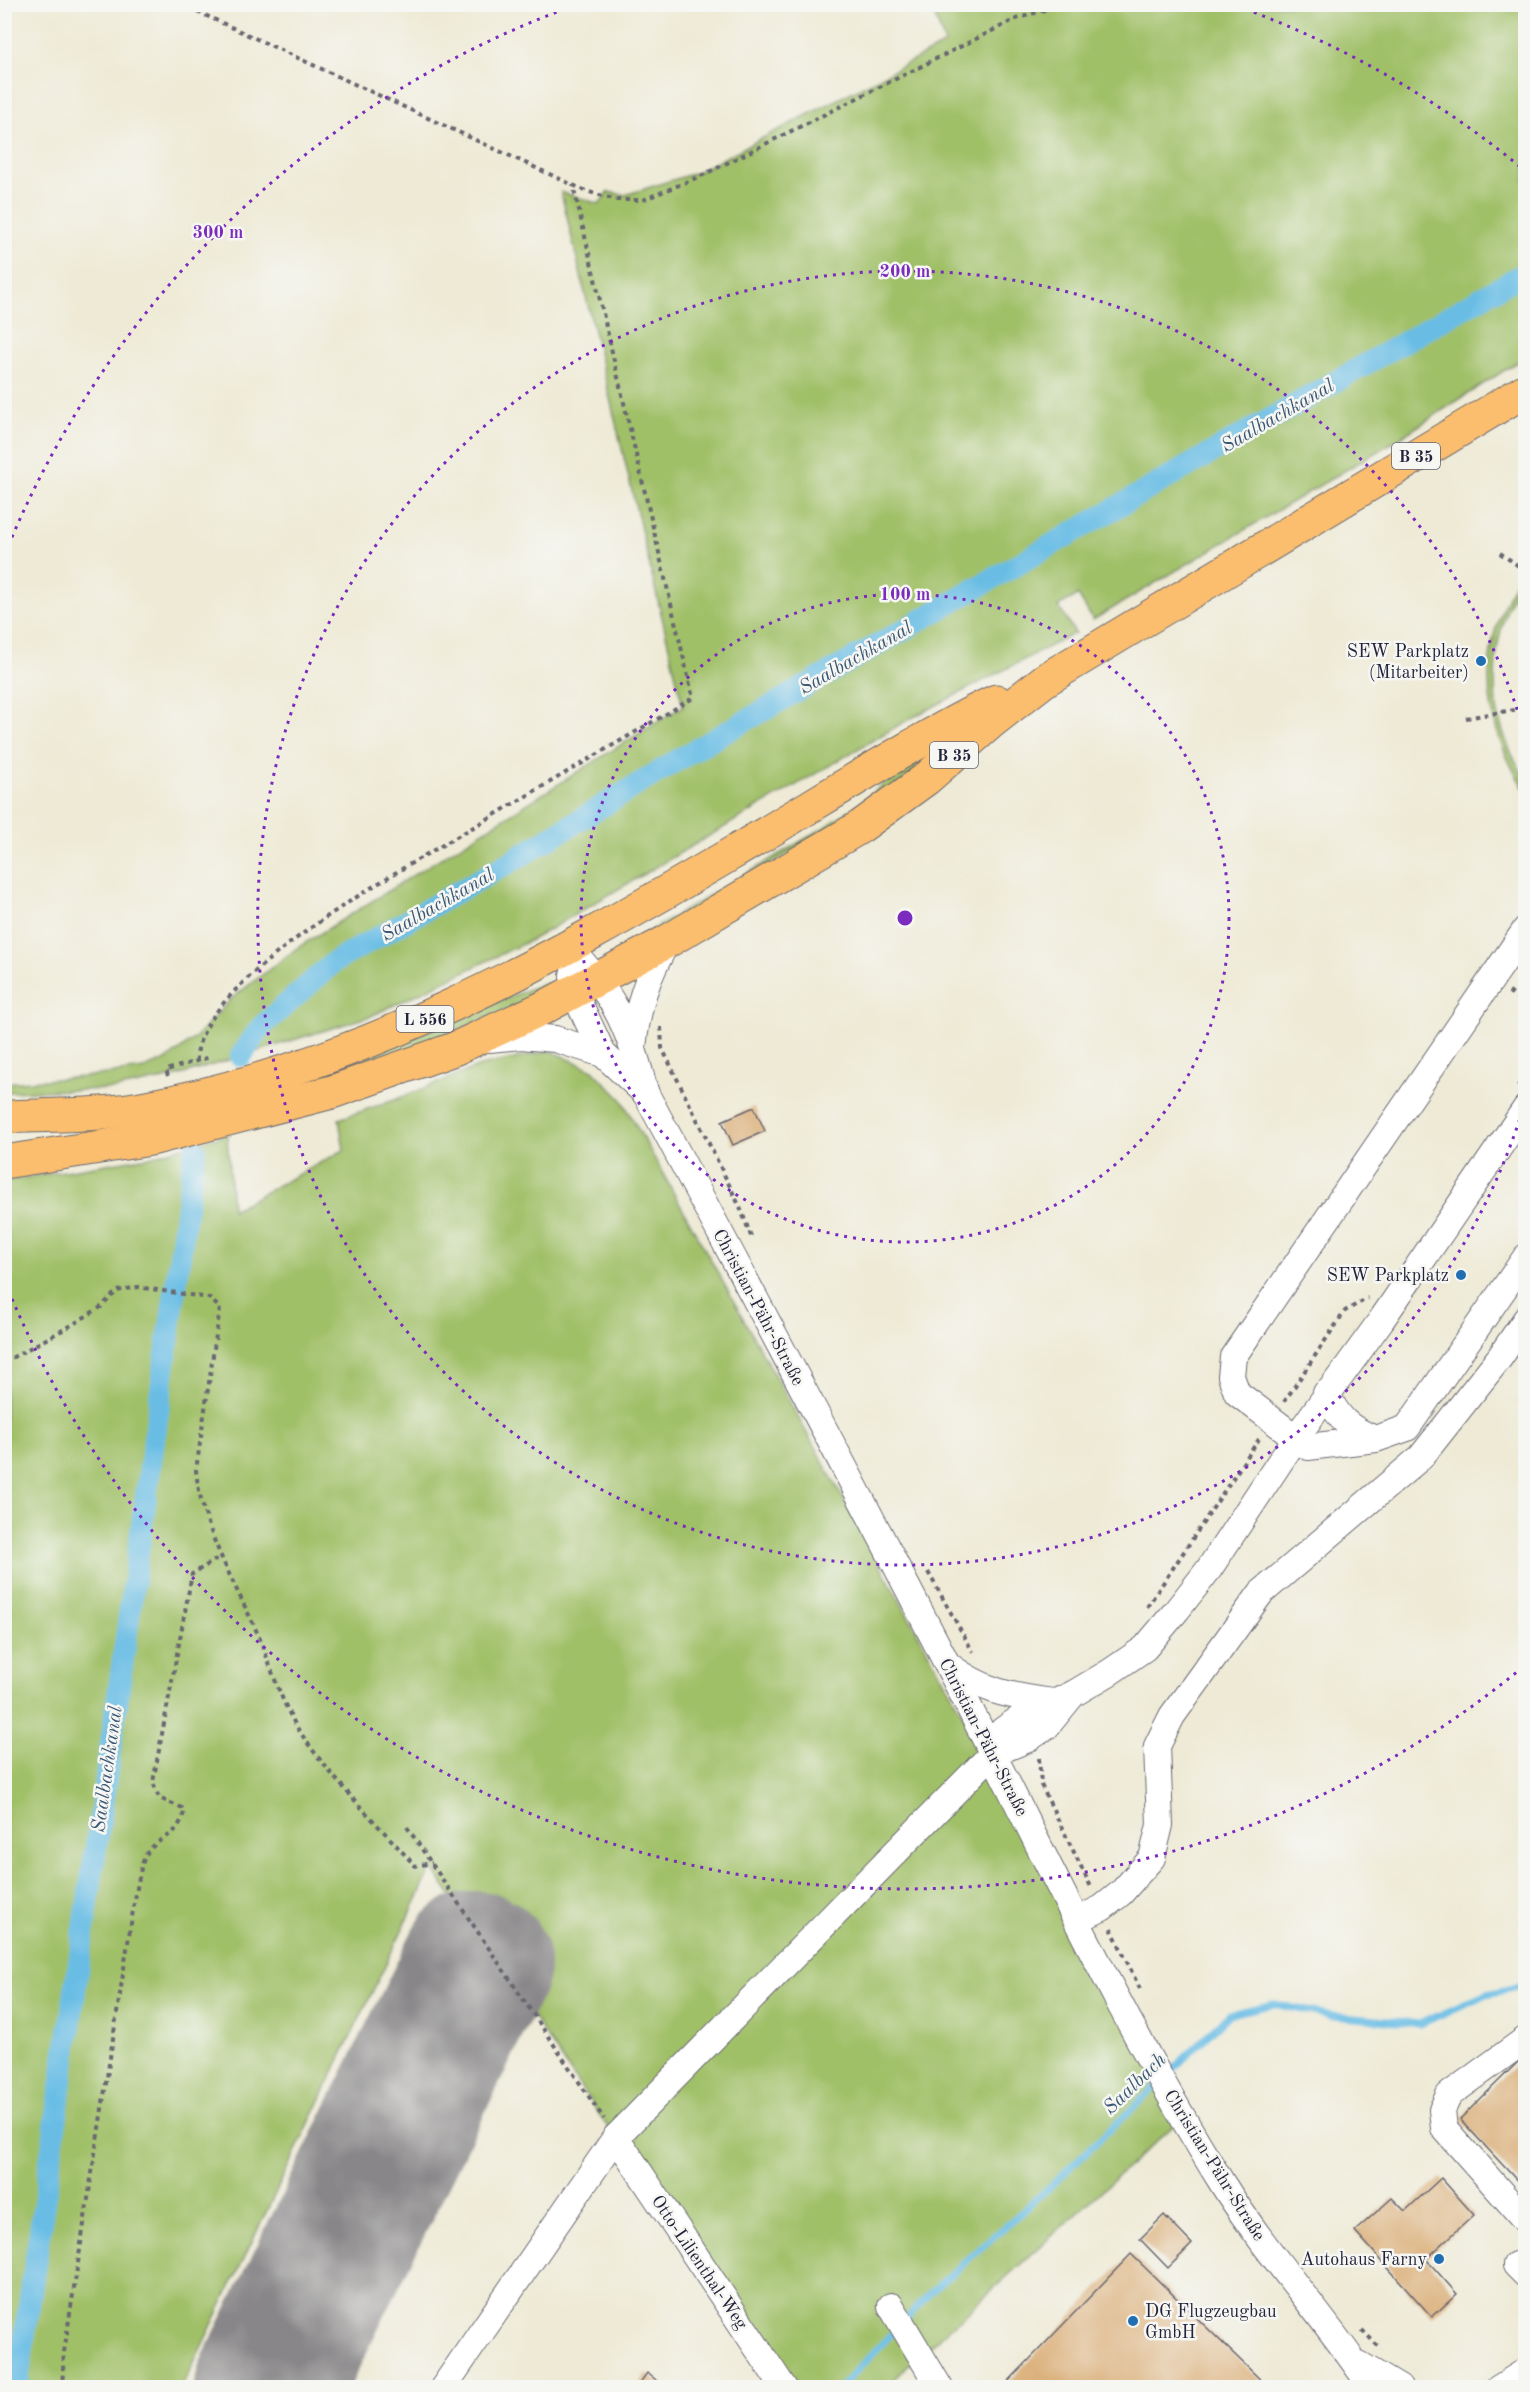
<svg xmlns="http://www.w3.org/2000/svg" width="1530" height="2392" font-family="'Old Standard TT',serif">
<rect width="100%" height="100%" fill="#f6f6f2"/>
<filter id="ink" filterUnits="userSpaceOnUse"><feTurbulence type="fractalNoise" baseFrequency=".0167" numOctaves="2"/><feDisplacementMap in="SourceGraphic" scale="12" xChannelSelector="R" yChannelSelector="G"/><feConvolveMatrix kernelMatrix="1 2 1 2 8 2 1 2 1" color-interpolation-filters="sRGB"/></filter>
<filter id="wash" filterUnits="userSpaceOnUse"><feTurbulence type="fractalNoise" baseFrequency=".008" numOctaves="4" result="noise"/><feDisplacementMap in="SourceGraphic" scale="24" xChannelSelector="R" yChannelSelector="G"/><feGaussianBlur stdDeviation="1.35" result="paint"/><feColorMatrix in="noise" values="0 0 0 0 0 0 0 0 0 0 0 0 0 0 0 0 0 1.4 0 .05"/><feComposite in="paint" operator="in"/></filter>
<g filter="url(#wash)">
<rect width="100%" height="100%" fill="#eeead6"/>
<g fill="#a0c068" stroke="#617152" stroke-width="1.5">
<polygon points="931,5 1525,5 1525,357 1398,439 1093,620 1078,595 1058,606 1075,633 904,722 533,939 371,1016 174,1077 115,1089 5,1092 5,1083 84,1077 144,1069 168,1059 196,1037 232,998 297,948 683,706 561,192 599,204 608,192 625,195 695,173 945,44"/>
<path d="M1525,567C1526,581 1515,592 1509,604C1499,630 1494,658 1495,686C1495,708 1501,728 1509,748C1515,763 1526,775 1525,790C1478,717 1476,640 1525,567Z"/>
<polygon points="959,733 887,794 626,951 624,946 827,826 859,804 902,768"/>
<polygon points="544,983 554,984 556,990 378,1062 264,1097"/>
<polygon points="551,1051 593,1070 622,1100 1077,1920 1183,2117 885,2387 784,2387 432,1868 182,2387 5,2388 5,1181 149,1157 227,1134 232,1210 344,1150 339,1119 397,1099 480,1066"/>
</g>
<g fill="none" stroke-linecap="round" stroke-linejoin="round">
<g stroke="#69bde5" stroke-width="7">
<polyline points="1165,2077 1230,2014 1274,2004 1332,2016 1420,2024 1487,1994 1526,1985"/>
<polyline points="906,2319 929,2294 1045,2191 1157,2085"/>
<polyline points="840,2388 898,2327"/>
</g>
<g stroke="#69bde5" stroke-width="22">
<polyline points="241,1056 261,1027 334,962 514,860 686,755 1526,272"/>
<polyline points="17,2388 112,1737 195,1150"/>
</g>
<polyline stroke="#888688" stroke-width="146" points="268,2388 477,1964"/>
</g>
<g id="blocks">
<g fill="#dbb07b">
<polygon points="754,1107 765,1131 733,1145 722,1121"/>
<polygon points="1519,2061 1526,2061 1526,2190 1460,2119"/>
<polygon points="1441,2178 1474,2215 1426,2259 1457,2294 1432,2317 1355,2231 1392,2198 1405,2211"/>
<polygon points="1164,2215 1192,2244 1168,2268 1140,2239"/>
<polygon points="1131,2254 1269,2388 1002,2388"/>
<polygon points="647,2373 667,2388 636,2388"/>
</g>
</g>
</g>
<g filter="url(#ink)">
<use href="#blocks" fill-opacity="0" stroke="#696871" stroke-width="1.5"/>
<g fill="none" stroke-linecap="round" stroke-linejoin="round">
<g stroke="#696871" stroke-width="28">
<g id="minor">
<polyline points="1526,929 1233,1357 1231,1376 1237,1393 1308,1447 1376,1439 1407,1428 1526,1257"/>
<path d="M570,947C587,968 605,988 617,1011C631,1037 638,1066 646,1094C747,1283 848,1472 946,1662C1036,1836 1118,2016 1222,2183C1267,2255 1325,2317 1372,2388"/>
<polyline points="573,975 574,992 603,1054 646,1094"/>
<polyline points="489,1039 521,1036 555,1039 603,1054"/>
<path d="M633,1047C638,1005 646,977 668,941"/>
<path d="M1326,1393C1339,1420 1349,1428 1375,1439"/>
<path d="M948,1665C985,1692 1009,1696 1053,1702"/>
<polyline points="992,1754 995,1741 1003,1730 1019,1719 1073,1694 1110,1672 1145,1648 1177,1610 1209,1569 1295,1439 1382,1319 1526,1108"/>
<polyline points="1077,1920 1102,1908 1121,1893 1152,1858 1160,1825 1157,1746 1172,1716 1261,1593 1421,1457 1500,1357 1526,1319"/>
<polyline points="1526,2039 1449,2095 1442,2110 1444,2128 1526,2221"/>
<polyline points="616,2137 784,2388"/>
<polyline points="1516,2265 1526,2275"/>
<polyline points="891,2306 940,2388"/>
<polyline points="1359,2364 1399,2388"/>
<polyline points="443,2388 616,2137 992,1754 1028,1739 1047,1726 1073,1694"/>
<polyline points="1499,2388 1526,2371"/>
</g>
</g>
<g stroke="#696871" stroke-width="35">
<g id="major">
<path d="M4,1117C50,1115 97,1116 141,1108C356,1069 545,964 731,854C791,819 849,782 910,747C938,731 967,714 996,701"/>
<polyline points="4,1162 151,1139 332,1092 454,1049 543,1008 668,941 860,827 926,779 990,723 1045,680 1526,390"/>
</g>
</g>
<g stroke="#696871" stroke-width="4" stroke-dasharray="4.5 4.5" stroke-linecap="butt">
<polyline points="181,4 586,191 617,200 643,200 703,175 1016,19 1064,4"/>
<polyline points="1500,553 1526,571"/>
<polyline points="1466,718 1526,708"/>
<polyline points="1509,992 1526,1004"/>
<polyline points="661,1027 662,1048 740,1207 752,1239"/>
<path d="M197,1061C193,977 435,851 501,811C565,773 629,736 693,698L573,185"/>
<polyline points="168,1076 166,1070 210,1057"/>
<polyline points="1518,1086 1526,1075"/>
<path d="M4,1362L70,1326L101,1307L117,1291L138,1287L209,1298L220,1308L196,1470C202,1531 236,1584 260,1639C273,1672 282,1706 302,1735C334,1782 377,1823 415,1866L432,1863"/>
<polyline points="1284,1402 1345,1311 1368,1298"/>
<polyline points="928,1572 973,1652"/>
<polyline points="1147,1607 1259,1439"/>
<polyline points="1039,1758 1041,1785 1092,1889"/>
<polyline points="407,1827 604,2119"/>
<polyline points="1111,1928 1140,1989"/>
<polyline points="1362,2330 1380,2348"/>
<path d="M62,2388L64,2352L134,1904C137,1891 140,1863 147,1853C163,1832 176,1841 184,1812L182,1808L159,1798L153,1782L192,1574L220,1557"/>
</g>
<use href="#minor" stroke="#fff" stroke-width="26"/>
<use href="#major" stroke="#fbbe6e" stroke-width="33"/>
</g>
</g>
<g fill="none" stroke="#7b2cbf" stroke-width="3" stroke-dasharray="3 6">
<circle cx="905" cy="918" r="324"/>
<path d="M1525 1102A647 647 0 1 1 1525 734"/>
<path d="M1523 1667A971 971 0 0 1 5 1282M5 554A971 971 0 0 1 573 6M1237 6A971 971 0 0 1 1523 169"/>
</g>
<g fill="#1f6fb2" stroke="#f6f6f2" stroke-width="2">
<circle cx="1481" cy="661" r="6"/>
<circle cx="1461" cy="1275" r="6"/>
<circle cx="1439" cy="2259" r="6"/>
<circle cx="1133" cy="2321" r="6"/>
</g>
<g text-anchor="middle" stroke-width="5" stroke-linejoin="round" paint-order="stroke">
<g fill="#f6f6f2" stroke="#626272" stroke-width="1.5">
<rect x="1392" y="443" width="48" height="26" rx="4.5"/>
<rect x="930" y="742" width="48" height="26" rx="4.5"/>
<rect x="396.5" y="1006" width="57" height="26" rx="4.5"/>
</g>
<g font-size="16" font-weight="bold" fill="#22223b">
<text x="1416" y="462">B 35</text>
<text x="954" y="761">B 35</text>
<text x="425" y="1025">L 556</text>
</g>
<g font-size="18" fill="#22223b" stroke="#f6f6f2" text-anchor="end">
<text x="1469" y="657">SEW Parkplatz<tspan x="1469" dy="21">(Mitarbeiter)</tspan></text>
<text x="1449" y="1281">SEW Parkplatz</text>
<text x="1427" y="2265">Autohaus Farny</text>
<text x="1145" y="2317" text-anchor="start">DG Flugzeugbau<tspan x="1145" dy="21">GmbH</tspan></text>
</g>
<g font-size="18" fill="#22223b" stroke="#f6f6f2">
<text transform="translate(759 1307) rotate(62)" y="6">Christian-Pähr-Straße</text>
<text transform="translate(984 1737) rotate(63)" y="6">Christian-Pähr-Straße</text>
<text transform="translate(1215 2165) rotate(58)" y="6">Christian-Pähr-Straße</text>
<text transform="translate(700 2262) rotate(56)" y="6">Otto-Lilienthal-Weg</text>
</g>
<g font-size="20" font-style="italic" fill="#3b5876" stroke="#f6f6f2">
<text transform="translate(1277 415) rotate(-30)" y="7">Saalbachkanal</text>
<text transform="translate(855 657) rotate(-30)" y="7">Saalbachkanal</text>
<text transform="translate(437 904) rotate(-30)" y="7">Saalbachkanal</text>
<text transform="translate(106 1769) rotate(-82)" y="7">Saalbachkanal</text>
<text transform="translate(1134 2083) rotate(-44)" y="7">Saalbach</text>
</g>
</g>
<circle cx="905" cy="918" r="9" fill="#7b2cbf" stroke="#f6f6f2" stroke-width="3"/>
<g font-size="18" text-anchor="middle" font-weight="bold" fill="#7b2cbf" stroke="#f6f6f2" stroke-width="5" stroke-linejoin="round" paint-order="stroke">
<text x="218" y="238">300 m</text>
<text x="905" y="277">200 m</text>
<text x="905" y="600">100 m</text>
</g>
<rect width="1530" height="2392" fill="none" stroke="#f6f6f2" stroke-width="24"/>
</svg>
